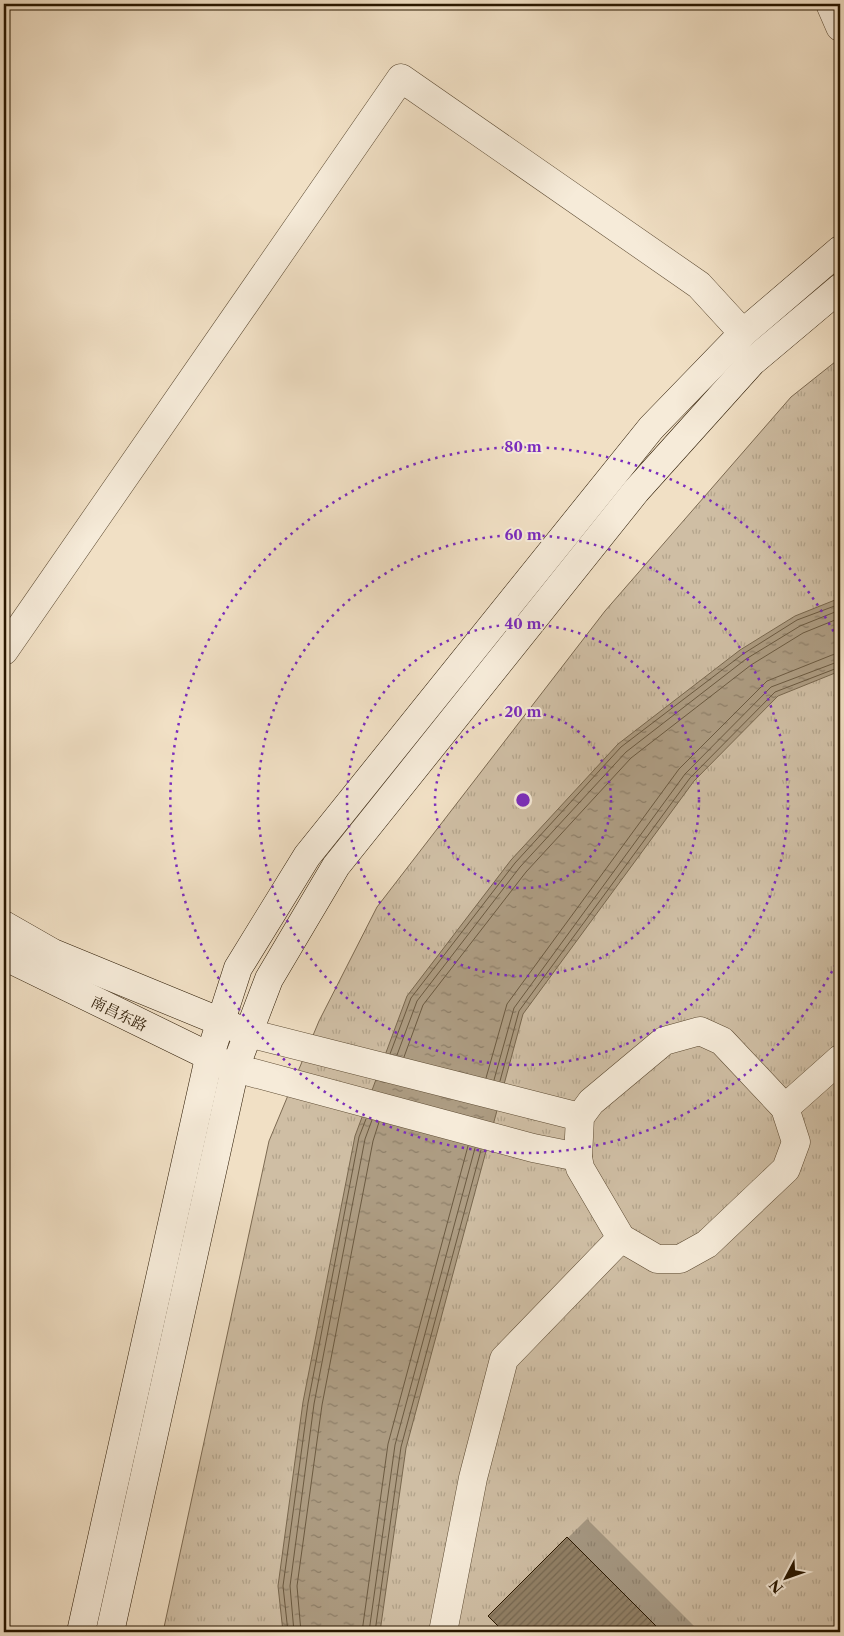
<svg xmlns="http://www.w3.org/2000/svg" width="844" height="1636" font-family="'Libre Caslon Text','Noto Serif SC',serif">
<defs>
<pattern id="park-tufts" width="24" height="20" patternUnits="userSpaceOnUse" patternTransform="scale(1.25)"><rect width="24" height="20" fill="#cfbea4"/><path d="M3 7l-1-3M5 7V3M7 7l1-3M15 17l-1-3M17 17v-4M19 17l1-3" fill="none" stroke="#b2a38b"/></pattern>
<pattern id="water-ripples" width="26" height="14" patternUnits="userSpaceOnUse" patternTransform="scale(1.25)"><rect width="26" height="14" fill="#ad9c82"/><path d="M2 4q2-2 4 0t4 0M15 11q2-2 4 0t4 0" fill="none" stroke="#8d7e68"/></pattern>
<pattern id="building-hatch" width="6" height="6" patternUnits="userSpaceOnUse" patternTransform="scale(1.25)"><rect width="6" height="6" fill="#918066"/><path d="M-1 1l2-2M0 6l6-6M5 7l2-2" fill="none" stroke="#766852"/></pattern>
</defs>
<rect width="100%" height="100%" fill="#f1e0c5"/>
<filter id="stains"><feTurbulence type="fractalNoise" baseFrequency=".004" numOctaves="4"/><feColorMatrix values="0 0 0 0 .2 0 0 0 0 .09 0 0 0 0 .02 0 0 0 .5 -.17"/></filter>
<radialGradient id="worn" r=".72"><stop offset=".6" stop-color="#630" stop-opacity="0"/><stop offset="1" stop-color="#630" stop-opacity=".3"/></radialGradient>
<polygon fill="url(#park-tufts)" stroke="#7c6a52" points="840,358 840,1632 163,1632 269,1141 319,1021 377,907 605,611 791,397"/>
<polygon fill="url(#water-ripples)" stroke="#78674e" points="840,598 840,671 778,696 694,781 523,1014 406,1448 380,1632 283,1632 278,1586 303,1402 355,1136 407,996 511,860 618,744 740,650 795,616"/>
<polygon fill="#0003" points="587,1519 700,1632 506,1632 489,1616"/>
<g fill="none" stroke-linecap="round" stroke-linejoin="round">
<g stroke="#6b5a41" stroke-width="1">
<polyline points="390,1054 411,998 515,863 621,747 743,654 797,620 840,604"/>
<polyline points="397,1055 417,1001 520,867 626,752 746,659 800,626 840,610"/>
<polyline points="404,1057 423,1005 526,872 631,758 751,665 803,633 840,618"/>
<polyline points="486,1078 507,1004 679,769 767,681 832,655 840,653"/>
<polyline points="494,1080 514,1008 685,774 771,687 840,661"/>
<polyline points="500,1081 519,1011 690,778 775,692 840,667"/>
<polyline points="288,1632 283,1586 308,1403 359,1137 366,1119"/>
<polyline points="294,1632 290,1586 314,1404 365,1139 372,1120"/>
<polyline points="301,1632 297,1586 322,1405 373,1141 379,1122"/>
<polyline points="362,1632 388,1444 468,1146"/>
<polyline points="369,1632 395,1445 475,1148"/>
<polyline points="375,1632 401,1447 481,1150"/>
</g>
</g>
<polygon fill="url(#building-hatch)" stroke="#291700" points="567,1537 662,1632 504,1632 488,1616"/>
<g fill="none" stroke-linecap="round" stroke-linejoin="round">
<g stroke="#5b4931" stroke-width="29">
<g id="minor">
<polyline points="830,4 840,27"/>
<polyline points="4,651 401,78 699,285 743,333"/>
<polygon points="700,1031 722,1041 785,1108 796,1142 786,1169 707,1244 680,1259 657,1259 621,1238 580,1168 578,1157 580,1117 591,1102 664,1041"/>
<polyline points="785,1108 840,1059"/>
<polyline points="443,1632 473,1478 504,1359 621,1238"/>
</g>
</g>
<g stroke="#5b4931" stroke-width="29">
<g id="tertiary">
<polyline points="248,1033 580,1117"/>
<polyline points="235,1068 533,1148 578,1157"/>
</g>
</g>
<g stroke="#291700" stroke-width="29">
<g id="secondary">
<polyline points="4,925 53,953 238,1029"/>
<polyline points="4,956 225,1064"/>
<polyline points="81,1632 209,1058 238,968 307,856 651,428 743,333 840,250"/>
<polyline points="110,1632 235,1068 269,979 336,866 636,491 752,362 840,288"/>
</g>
</g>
<use href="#minor" stroke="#f6ebd9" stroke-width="28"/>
<use href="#tertiary" stroke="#f6ebd9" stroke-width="28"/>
<use href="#secondary" stroke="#f6ebd9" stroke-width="28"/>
</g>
<g fill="none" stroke="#7b2cbf" stroke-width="2.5" stroke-dasharray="2.5 5">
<circle cx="523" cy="800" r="88"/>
<circle cx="523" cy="800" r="176"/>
<circle cx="523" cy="800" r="265"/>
<path d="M839 958A353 353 0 1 1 839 642"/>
</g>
<g text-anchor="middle" stroke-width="4" stroke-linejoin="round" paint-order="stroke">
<g font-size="15" fill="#291700" stroke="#f6ebd9">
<text transform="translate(119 1014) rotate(26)" y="5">南昌东路</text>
</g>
</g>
<circle cx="523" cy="800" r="8" fill="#7b2cbf" stroke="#f6ebd9" stroke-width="2.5"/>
<g font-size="15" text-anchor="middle" font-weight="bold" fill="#7b2cbf" stroke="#f6ebd9" stroke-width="4" stroke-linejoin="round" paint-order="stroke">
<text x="523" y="452">80 m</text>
<text x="523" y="540">60 m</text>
<text x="523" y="629">40 m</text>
<text x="523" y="717">20 m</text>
</g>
<rect width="844" height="1636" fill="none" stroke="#f1e0c5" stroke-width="20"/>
<rect x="5" y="5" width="834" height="1626" fill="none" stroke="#291700" stroke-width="2.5"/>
<rect x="10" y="10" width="824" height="1616" fill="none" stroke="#291700"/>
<g transform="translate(786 1578) rotate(229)" stroke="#f6ebd9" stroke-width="4" paint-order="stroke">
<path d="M0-4L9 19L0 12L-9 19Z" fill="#291700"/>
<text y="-8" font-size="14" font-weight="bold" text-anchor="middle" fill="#291700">N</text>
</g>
<rect width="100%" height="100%" filter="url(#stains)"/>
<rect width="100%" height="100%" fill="url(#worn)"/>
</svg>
